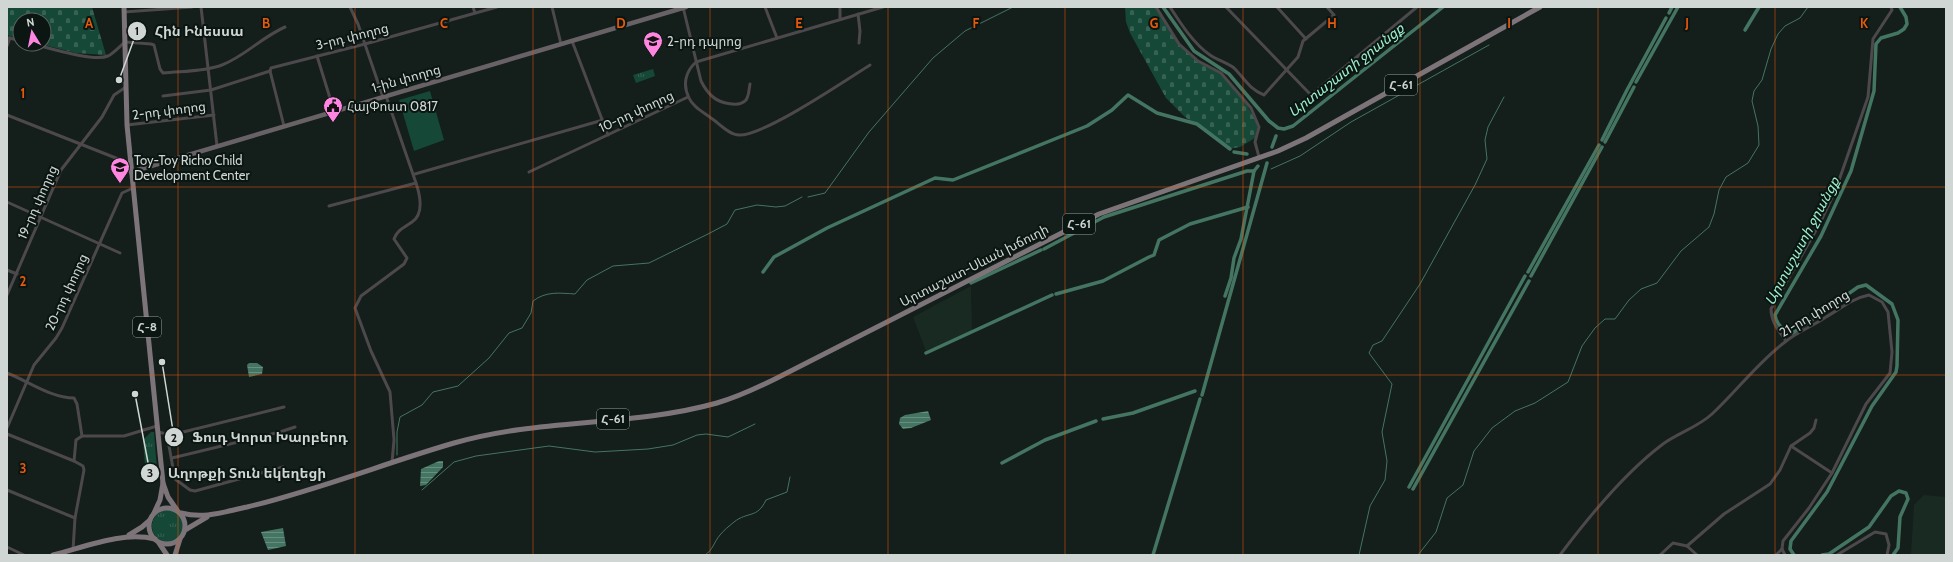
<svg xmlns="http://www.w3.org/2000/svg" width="1953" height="562" font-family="Cabin,'Noto Sans Armenian',sans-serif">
<defs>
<pattern id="grass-tufts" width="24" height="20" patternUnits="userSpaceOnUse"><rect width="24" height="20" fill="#164837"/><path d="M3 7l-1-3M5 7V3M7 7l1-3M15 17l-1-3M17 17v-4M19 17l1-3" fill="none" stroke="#376253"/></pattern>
<pattern id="cemetery-stones" width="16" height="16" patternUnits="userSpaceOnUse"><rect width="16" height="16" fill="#164837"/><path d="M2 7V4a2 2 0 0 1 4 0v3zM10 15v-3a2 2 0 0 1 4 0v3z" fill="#376253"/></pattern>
<pattern id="water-rules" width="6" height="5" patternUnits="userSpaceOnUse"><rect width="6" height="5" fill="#447562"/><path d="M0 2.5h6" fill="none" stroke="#678e7f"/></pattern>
</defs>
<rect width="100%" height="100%" fill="#141e1a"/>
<g fill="#192a23">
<polygon points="971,286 972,331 926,351 913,317"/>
<polygon points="1924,495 1946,497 1946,555 1911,555 1914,505"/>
</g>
<g fill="url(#grass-tufts)">
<polygon points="653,69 655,76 636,83 633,75"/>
<polygon points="151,432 154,432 157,470 144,469 145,464 143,440"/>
<circle cx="168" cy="526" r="16"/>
</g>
<g fill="url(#cemetery-stones)">
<polygon points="7,7 92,7 106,55 76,53 40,44 44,44 44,20 20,20 20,39 7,35"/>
<polygon points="1125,7 1156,7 1175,38 1196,61 1221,72 1245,102 1258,124 1255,138 1240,147 1229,149 1185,117 1166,98 1130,33 1126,22"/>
</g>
<polygon fill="#164837" points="430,91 444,140 414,151 399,100"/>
<g fill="url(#water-rules)">
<polygon points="249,363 257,363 263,367 262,374 249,377 247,365"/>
<polygon points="928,411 931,420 911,428 903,429 899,424 900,418 905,415"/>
<polygon points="439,461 443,461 443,467 426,485 420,486 421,469"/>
<polygon points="283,528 286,546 268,550 261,532"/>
</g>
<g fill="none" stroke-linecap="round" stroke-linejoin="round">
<g stroke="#447562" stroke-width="1">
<polyline points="1271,169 1300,156 1351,122 1489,45"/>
<polyline points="808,197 825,193 869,132 933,58 965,31 1013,7"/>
<path d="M397,455V432L400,417L422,405L433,392L458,386L489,358L509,333L522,328L531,313L533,301C546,291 560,293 575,294L587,280L613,266L649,263L708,234L727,224L735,210L757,205L776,207L785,206L802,197"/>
<polyline points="422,490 454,462 476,456 549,446 595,452 648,449 673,445 697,435 706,434 728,437 755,424"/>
<path d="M705,555C713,550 714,542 720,535C723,531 729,526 734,522C748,511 757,519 766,500L787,492L790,477"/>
<polyline points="1359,555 1370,506 1385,480 1387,461 1382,432 1392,384 1369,353 1373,345 1382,341 1420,284 1475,185 1487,159 1485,140 1488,127 1504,97"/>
<polyline points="1418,555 1436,532 1447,498 1463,485 1474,451 1492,428 1515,411 1535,403 1568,382 1582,346 1595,328 1605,319 1615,319 1629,300 1641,289 1657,283 1681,251 1709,227 1714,214 1719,190 1726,177 1748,163 1759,145 1758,126 1752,101 1754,91 1762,80 1771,49 1778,34 1785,26 1800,18 1808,7"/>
</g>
<g stroke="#447562" stroke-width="3.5">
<polyline points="1163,7 1194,51 1229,74 1269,121 1278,128 1284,129 1293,126 1443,7"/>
<polyline points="1669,13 1672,7"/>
<polyline points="1745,30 1759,7"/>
<polyline points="1636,82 1678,7"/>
<polyline points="1602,140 1627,90 1666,18"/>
<polyline points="1605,142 1634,87"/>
<polyline points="1272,147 1276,136"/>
<polyline points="1234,152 1247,154"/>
<polyline points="1044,249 1104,217 1247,171 1254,171"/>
<polyline points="763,272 774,257 827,228 935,178 953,180 1087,126 1112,110 1128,95 1157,113 1197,124 1230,149"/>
<polyline points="1528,272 1599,145"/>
<polyline points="1531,276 1602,147"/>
<polyline points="971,283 1041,250"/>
<polyline points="1056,294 1103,281 1149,257 1154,255 1159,240 1190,224 1248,207"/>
<polyline points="1225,296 1231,278 1234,258 1241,239 1254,171 1258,166"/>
<polyline points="926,353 1052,295"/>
<polyline points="1202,395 1267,163"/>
<polyline points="1103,419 1133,413 1195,391"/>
<polyline points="1002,463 1045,440 1096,421"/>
<polyline points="1409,487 1525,276"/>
<polyline points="1413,489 1529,281"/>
<polyline points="1153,555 1200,399"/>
<path d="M1794,555L1790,549L1791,541L1827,492L1872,406L1896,372L1897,366L1898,320L1892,304L1866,285L1858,287L1793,333L1786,332C1781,327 1776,323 1775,315L1821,236L1851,171L1874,91L1876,44L1881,38L1898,33L1904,29L1907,24L1906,17L1900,7"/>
<polyline points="1822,555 1829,554 1869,527 1891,496 1899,491 1906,493 1908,499 1900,517 1898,548 1893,555"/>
</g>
<g stroke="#4c484b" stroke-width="3">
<polyline points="201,7 217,146"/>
<polyline points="350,7 358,24 383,97"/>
<polyline points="473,7 475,13"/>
<polyline points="552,7 561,44"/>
<path d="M683,7L701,81C704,87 708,93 713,97C720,103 739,108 746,100C749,96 749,89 750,84"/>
<polyline points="765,7 777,38"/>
<polyline points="840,7 840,19"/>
<polyline points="1156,7 1179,44 1198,61 1221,73 1251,108 1259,127 1255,142 1259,157"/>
<path d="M1170,7C1181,24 1193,43 1210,55C1217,60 1228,63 1234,68C1245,79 1249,89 1264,95L1298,57L1303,41L1334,15L1327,7"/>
<polyline points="1226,7 1311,95 1417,7"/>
<polyline points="1277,7 1306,39"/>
<polyline points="124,12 192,7"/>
<polyline points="858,14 860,31 859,43"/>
<polyline points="7,38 10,38 7,46"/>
<polyline points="10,38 20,41"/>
<polyline points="572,41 608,135"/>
<path d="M33,44C49,48 94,62 108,56C114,53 120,46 125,42L151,44L154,45L160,69L163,73C181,71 204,72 222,65C245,56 262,37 285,27"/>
<polyline points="317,56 334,111"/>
<path d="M870,65C846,80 764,136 739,135C729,135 719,123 711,118C703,112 693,107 689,98C682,84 686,71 696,62L883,7"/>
<polyline points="270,71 271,68 365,44 497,7"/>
<polyline points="270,71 284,126"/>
<polyline points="163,96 211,90 270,71"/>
<polyline points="7,115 131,164"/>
<polyline points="127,125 214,115"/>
<polyline points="529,172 688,97"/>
<polyline points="415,174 603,120"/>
<polyline points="7,202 120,253"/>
<polyline points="329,206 416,183 386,96"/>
<polyline points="7,270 17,274"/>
<polyline points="7,295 61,170 102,117 114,95 126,87"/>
<path d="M1786,341C1779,331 1771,322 1771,309L1819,225L1836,189L1868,97L1873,39L1892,10L1891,7"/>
<path d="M7,373C28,381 51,398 74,398L77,404L82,436H124L157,426"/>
<polyline points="7,428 34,365 56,338 62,328 122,193 133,188"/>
<polyline points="158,432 171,435 284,407"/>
<polyline points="7,434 74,461"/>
<polyline points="167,435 175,479 190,490 195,491 283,467"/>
<polyline points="1791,446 1832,473"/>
<polyline points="172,458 280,432 295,427"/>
<path d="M392,463L394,440L390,392L371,351L355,308L361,296L404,264L407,258L394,239C398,229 404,228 412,222C424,214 420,195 416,183"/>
<polyline points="7,490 75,518"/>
<polyline points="1687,546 1724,514 1770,484 1780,470 1791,446 1810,433 1814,428 1816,420"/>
<polyline points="7,547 24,555"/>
<polyline points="1782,549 1785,555"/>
<polyline points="73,550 75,518 84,470 83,466 74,461 76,440 82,436"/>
<path d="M1560,555C1587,519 1627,471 1663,444C1678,433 1698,427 1712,414C1737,391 1757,363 1785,342C1797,332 1813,326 1826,317C1840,309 1853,298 1869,295L1882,302L1888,312L1892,352L1890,373L1866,404L1832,473L1809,508L1783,541L1782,549"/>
<polyline points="1660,555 1673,543 1687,546 1697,555"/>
<polyline points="1776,555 1782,549"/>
<polyline points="1837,555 1875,532 1886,534 1889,545 1887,555"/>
</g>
<polyline stroke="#686165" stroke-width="4.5" points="131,172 686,7"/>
<g stroke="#7d747a" stroke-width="5">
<polyline points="124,7 127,125 163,483 160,500 154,513"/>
<polyline points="163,483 168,497 177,510"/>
<circle cx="167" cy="526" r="18"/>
<path d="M181,513C205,519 223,512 247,507C318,490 385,463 454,443C540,418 631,427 717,403C738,397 757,388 777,378L1099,214L1278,151L1306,138L1540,7"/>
<polyline points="185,530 207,517"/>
<polyline points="129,535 142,527 150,520"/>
<polyline points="159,543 167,555"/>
<path d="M53,555C85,547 122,531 155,539"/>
<polyline points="175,555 180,539"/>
</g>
</g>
<path fill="none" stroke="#e8590c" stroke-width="1" stroke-opacity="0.55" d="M178,7V555M355,7V555M533,7V555M710,7V555M888,7V555M1065,7V555M1243,7V555M1420,7V555M1598,7V555M1775,7V555M7,187H1946M7,375H1946"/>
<defs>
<g id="school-pin" transform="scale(1)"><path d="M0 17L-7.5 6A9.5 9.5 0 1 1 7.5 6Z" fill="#fe85e0" stroke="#0b1511"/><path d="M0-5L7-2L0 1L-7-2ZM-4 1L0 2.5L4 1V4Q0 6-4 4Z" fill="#111"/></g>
<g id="civic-pin" transform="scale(1)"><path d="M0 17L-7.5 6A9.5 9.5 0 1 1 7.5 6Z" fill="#fe85e0" stroke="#0b1511"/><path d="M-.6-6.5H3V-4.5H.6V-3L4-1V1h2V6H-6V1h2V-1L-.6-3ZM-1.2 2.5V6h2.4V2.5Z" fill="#111"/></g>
</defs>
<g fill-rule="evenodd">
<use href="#school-pin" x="653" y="41"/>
<use href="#civic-pin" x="333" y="106"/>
<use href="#school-pin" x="120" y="167"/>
</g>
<g text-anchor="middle" stroke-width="4" stroke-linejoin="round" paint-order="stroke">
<g fill="#0b1511" stroke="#949c99" stroke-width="1">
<rect x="1385" y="75" width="32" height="20" rx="3"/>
<rect x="1063" y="214" width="32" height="20" rx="3"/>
<rect x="133" y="317" width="28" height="20" rx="3"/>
<rect x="597" y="409" width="32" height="20" rx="3"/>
</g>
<g font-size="12" font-weight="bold" fill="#cfd6d3">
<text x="1401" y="89">Հ-61</text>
<text x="1079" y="228">Հ-61</text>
<text x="147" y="331">Հ-8</text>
<text x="613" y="423">Հ-61</text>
</g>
<g font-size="13" fill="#cfd6d3" stroke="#0b1511">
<text transform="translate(352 36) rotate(-14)" y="5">3-րդ փողոց</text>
<text transform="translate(406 78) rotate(-16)" y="5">1-ին փողոց</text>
<text transform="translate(169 110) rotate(-7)" y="5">2-րդ փողոց</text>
<text transform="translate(636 111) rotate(-25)" y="5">10-րդ փողոց</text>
<text transform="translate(37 202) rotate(-66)" y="5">19-րդ փողոց</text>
<text transform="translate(974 265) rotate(-27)" y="5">Արտաշատ-Սևան խճուղի</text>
<text transform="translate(66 292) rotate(-65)" y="5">20-րդ փողոց</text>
<text transform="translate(1814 313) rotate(-31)" y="5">21-րդ փողոց</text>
</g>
<g font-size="13" fill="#cfd6d3" stroke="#0b1511" text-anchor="start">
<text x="667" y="46">2-րդ դպրոց</text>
<text x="347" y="111">ՀայՓոստ 0817</text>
<text x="134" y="165">Toy-Toy Richo Child<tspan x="134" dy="15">Development Center</tspan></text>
</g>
<g font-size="14" font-style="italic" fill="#9defce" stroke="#0b1511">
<text transform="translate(1346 70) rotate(-38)" y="5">Արտաշատի ջրանցք</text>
<text transform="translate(1802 241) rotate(-62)" y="5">Արտաշատի ջրանցք</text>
</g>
</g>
<g font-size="13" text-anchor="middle" font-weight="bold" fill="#e8590c" stroke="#0b1511" stroke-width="4" stroke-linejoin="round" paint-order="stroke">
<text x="89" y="28">A</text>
<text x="266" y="28">B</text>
<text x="444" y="28">C</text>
<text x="621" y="28">D</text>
<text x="799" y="28">E</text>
<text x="976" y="28">F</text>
<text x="1154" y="28">G</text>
<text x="1332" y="28">H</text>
<text x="1509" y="28">I</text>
<text x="1687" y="28">J</text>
<text x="1864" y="28">K</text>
<text x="23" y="98">1</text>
<text x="23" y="286">2</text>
<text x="23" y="473">3</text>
</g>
<path fill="none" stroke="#cfd6d3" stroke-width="1.5" d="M119 80L137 31M162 362L174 437M135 394L150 473"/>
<g fill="#cfd6d3" stroke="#0b1511" stroke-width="1.5">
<circle cx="119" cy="80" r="4"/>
<circle cx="162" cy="362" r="4"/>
<circle cx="135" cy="394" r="4"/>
<circle cx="137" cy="31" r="10"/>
<circle cx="174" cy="437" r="10"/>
<circle cx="150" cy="473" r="10"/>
</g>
<g font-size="12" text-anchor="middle" font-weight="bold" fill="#111">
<text x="137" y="35">1</text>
<text x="174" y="442">2</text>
<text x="150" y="477">3</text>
</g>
<g font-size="14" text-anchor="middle" font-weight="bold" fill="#cfd6d3" stroke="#0b1511" stroke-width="4" stroke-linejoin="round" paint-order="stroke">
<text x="199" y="36">Հին Ինեսսա</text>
<text x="270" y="442">Ֆուդ Կորտ Խարբերդ</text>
<text x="247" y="478">Աղոթքի Տուն եկեղեցի</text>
</g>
<rect width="1953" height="562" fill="none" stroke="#cfd6d3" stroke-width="16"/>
<g transform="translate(32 32) rotate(350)"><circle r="19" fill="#0b1511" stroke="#59625f"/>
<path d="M0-3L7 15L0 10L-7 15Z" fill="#fe85e0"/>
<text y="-6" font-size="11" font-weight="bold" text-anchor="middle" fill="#cfd6d3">N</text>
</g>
</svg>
